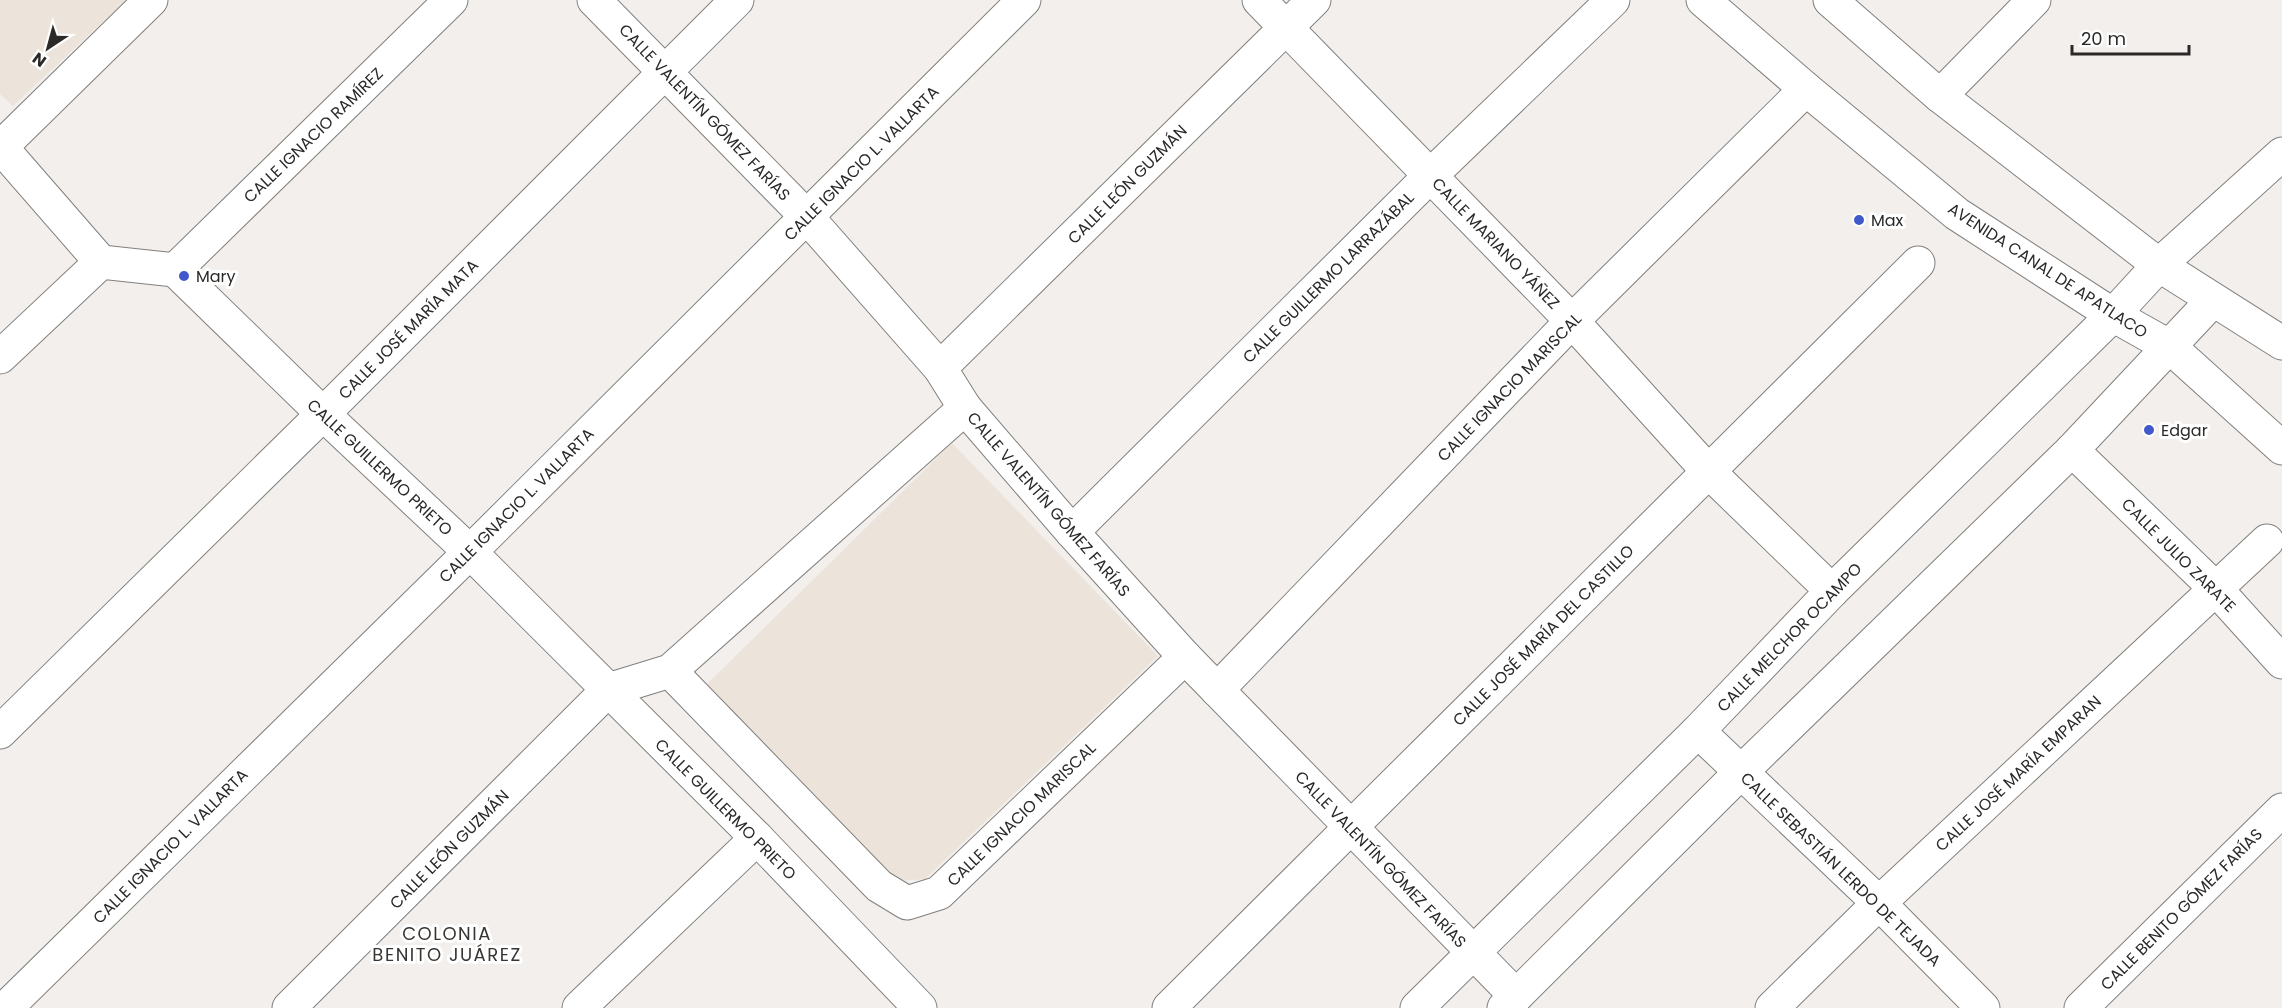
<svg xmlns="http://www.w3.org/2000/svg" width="2282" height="1008" font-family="Poppins,sans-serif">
<rect width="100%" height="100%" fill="#f2efec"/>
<g fill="#ece3db">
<polygon points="0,0 126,0 13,106 0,94"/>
<polygon points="952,443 1158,656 925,879 898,881 891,879 702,689"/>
</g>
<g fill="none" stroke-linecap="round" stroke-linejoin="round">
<g stroke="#82807e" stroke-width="35">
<g id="minor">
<polyline points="594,0 807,217 940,368 965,408 1072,532 1185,657 1516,996"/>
<polyline points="1259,0 1572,321 1708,471 1832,591"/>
<polyline points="1940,96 2034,0"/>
<polyline points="0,146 101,262 175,270 323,414 470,552 757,838 920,1008"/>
<polyline points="1,147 151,0"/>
<polyline points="2159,265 2282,154"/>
<polyline points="175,270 451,0"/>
<polyline points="0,357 101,262"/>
<polyline points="940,368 1314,0"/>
<polyline points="2072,450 2216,589 2282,662"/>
<polyline points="1072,532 1430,176 1613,0"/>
<polyline points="670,671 879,886 907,903 939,893 1185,657"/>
<polyline points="1217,690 1572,321 1806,89"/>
<polyline points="1698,731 1879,903 1983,1008"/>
<polyline points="0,732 323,414 737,0"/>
<polyline points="6,1008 470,552 1024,0"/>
<polyline points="289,1008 608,690 670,671 965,408"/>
<polyline points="579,1008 757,838"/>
<polyline points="1169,1008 1918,263"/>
<polyline points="1772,1008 1879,903 2267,541"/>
<polyline points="2081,1008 2282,810"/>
</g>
</g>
<g stroke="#82807e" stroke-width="35">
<g id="tertiary">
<polyline points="1703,0 1806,89 1957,214 2113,315 2170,347 2282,448"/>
<polyline points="1830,0 1940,96 2159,265 2282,343"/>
<polyline points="1417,1008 1698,731 1832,591 2113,315 2159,265"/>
<polyline points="1504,1008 1741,772 2072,450 2213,300"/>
</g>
</g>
<use href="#minor" stroke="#fff" stroke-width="33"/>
<use href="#tertiary" stroke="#fff" stroke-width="33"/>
</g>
<g fill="#4259cc" stroke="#fff" stroke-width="2">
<circle cx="1859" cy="220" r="6"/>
<circle cx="184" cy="276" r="6"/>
<circle cx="2149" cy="430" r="6"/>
</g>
<g text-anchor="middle" stroke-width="6" stroke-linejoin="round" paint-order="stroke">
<g font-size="16" fill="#2a2928" stroke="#fff">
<text transform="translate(705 112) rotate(46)" y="6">CALLE VALENTÍN GÓMEZ FARÍAS</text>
<text transform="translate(313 135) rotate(-44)" y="6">CALLE IGNACIO RAMÍREZ</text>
<text transform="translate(861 163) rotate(-45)" y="6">CALLE IGNACIO L. VALLARTA</text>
<text transform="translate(1127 184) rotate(-45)" y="6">CALLE LEÓN GUZMÁN</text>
<text transform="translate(1496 243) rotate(46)" y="6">CALLE MARIANO YÁÑEZ</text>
<text transform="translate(2048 270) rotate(33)" y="6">AVENIDA CANAL DE APATLACO</text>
<text transform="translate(1328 277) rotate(-45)" y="6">CALLE GUILLERMO LARRAZÁBAL</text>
<text transform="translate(408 329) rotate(-45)" y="6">CALLE JOSÉ MARÍA MATA</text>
<text transform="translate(1509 387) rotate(-46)" y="6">CALLE IGNACIO MARISCAL</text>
<text transform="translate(380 467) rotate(43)" y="6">CALLE GUILLERMO PRIETO</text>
<text transform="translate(1049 504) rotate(49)" y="6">CALLE VALENTÍN GÓMEZ FARÍAS</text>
<text transform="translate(516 505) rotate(-45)" y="6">CALLE IGNACIO L. VALLARTA</text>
<text transform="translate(2179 555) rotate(45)" y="6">CALLE JULIO ZARATE</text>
<text transform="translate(1543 635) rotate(-45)" y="6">CALLE JOSÉ MARÍA DEL CASTILLO</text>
<text transform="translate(1789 637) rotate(-46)" y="6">CALLE MELCHOR OCAMPO</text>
<text transform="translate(2018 773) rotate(-43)" y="6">CALLE JOSÉ MARÍA EMPARAN</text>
<text transform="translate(726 809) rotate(45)" y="6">CALLE GUILLERMO PRIETO</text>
<text transform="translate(1021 814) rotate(-44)" y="6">CALLE IGNACIO MARISCAL</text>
<text transform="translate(170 846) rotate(-45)" y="6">CALLE IGNACIO L. VALLARTA</text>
<text transform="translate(449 849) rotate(-45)" y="6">CALLE LEÓN GUZMÁN</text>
<text transform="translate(1381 859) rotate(46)" y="6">CALLE VALENTÍN GÓMEZ FARÍAS</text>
<text transform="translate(1841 869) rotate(44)" y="6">CALLE SEBASTIÁN LERDO DE TEJADA</text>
<text transform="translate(2181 909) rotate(-45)" y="6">CALLE BENITO GÓMEZ FARÍAS</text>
</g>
<g font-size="16" fill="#2a2928" stroke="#fff" text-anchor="start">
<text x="1871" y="226">Max</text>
<text x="196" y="282">Mary</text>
<text x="2161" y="436">Edgar</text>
</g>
<g font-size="18" letter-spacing="1.5" fill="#373533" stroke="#fff">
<text x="447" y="940">COLONIA<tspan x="447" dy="21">BENITO JUÁREZ</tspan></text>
</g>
</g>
<g transform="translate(48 48) rotate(216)" stroke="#ffffff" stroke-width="4.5" paint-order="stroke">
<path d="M0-4.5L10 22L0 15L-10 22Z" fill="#2a2928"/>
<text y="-9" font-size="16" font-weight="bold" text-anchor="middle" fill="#2a2928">N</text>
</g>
<path d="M2072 45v9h117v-9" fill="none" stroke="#2a2928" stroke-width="3"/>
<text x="2081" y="45" font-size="18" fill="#2a2928" stroke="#ffffff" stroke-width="4.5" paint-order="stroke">20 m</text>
</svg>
